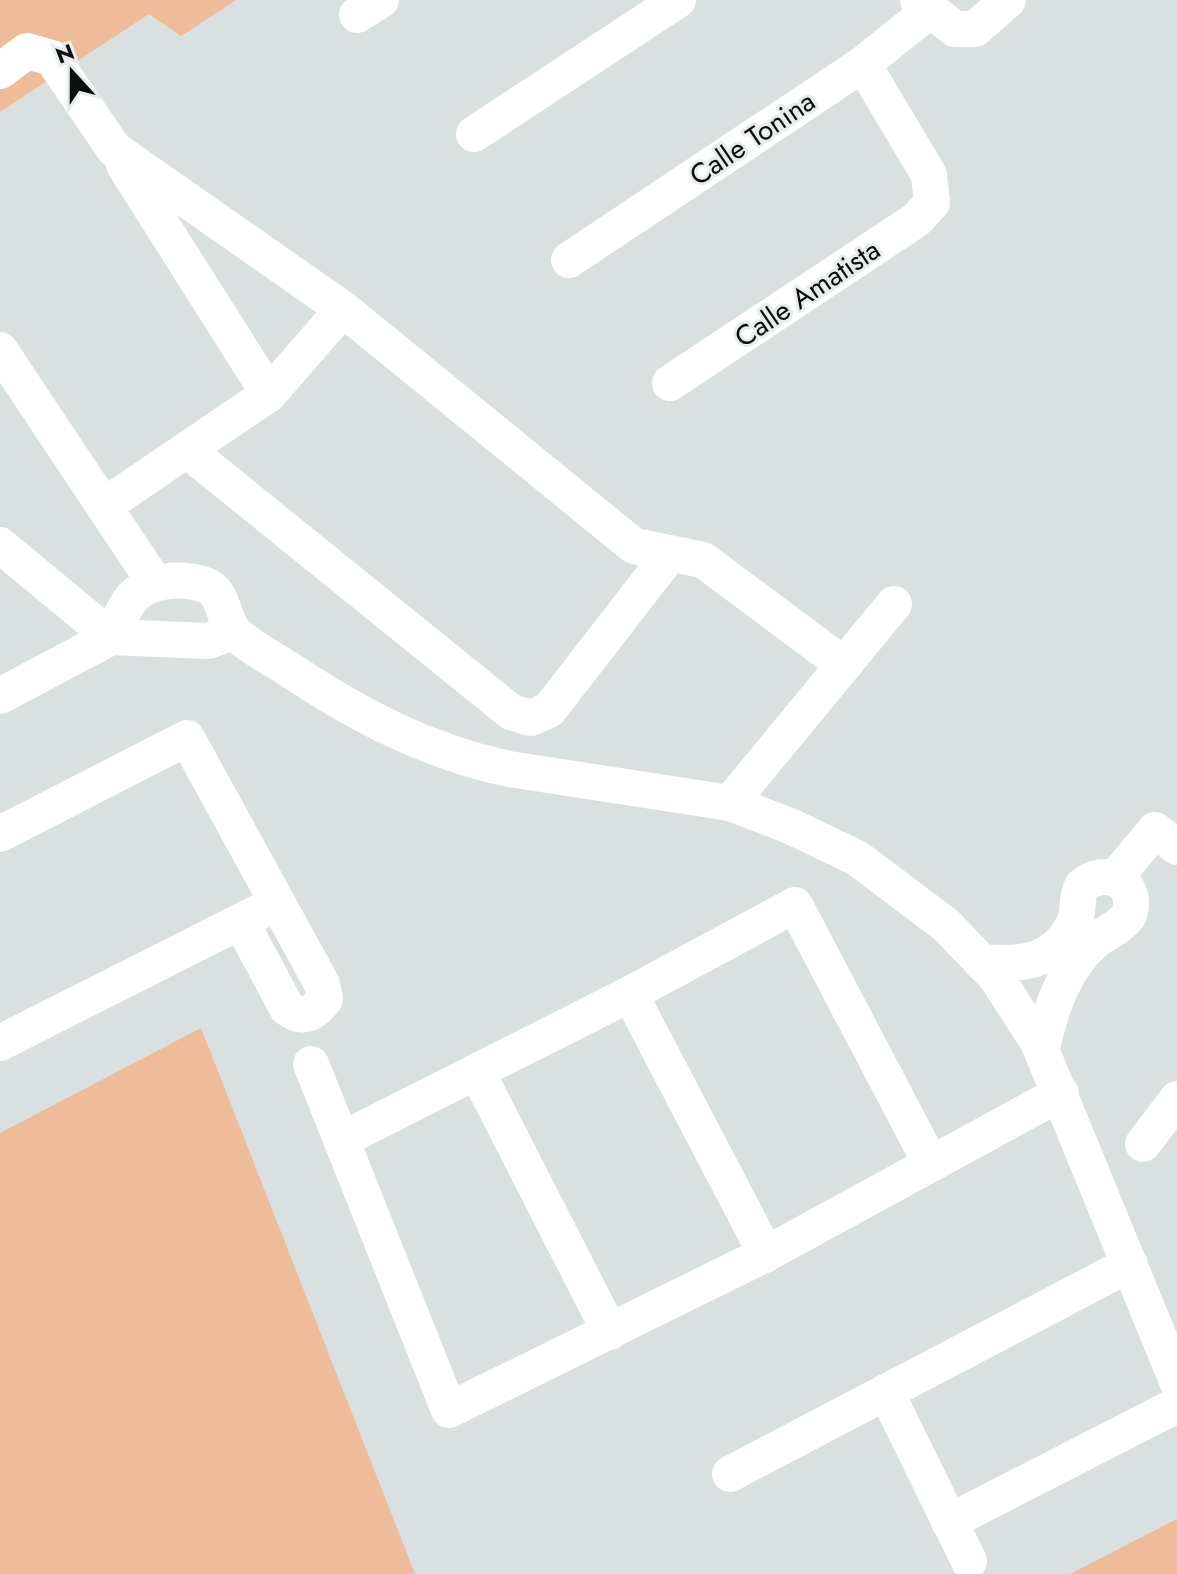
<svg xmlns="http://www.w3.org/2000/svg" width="1177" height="1574" font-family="Jost,sans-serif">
<rect width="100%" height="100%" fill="#dadfdf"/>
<g fill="#eebc9b">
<polygon points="0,0 236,0 181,36 149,14 0,112"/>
<polygon points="201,1028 415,1574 0,1574 0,1133"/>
<polygon points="1177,1519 1177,1574 1070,1574"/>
</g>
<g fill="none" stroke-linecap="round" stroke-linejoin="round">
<g stroke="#fff" stroke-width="36">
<polyline points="918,0 955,29 975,29 1008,0"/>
<polyline points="357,15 381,0"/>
<polyline points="0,71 27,51 52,58 114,149 343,309 634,546 703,560 844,665"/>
<polyline points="474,134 678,0"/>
<polyline points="124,165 269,394"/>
<polyline points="569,260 863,64 929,11"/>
<polyline points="0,350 155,583"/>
<polyline points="670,383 916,220 932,203 929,175 863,64"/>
<polyline points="188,451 511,712 531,718 549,710 670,554"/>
<polyline points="104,506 269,394 343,309"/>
<polyline points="0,545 111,637"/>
<path d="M111,637C117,625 123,609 131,599C148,579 182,577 205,585C226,592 222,623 237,635C253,649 275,660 293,672C361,717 429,752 509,769L730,803L790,826L857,858L946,925L996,977L1038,1042L1177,1381"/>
<polyline points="0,696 111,637 208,641 233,632"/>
<polyline points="730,803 894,604"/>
<path d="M0,834L187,738L322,984L325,999C314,1014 303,1020 287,1008L241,922"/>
<polyline points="1115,878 1155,830 1177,847"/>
<path d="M981,962C1021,965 1054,964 1074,923C1080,911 1075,899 1082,886C1106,865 1140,883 1129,915C1120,928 1106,932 1094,942C1063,970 1050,1010 1042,1049"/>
<polyline points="630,994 766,1254"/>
<polyline points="0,1043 263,910"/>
<polyline points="311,1064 449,1410 766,1254 1061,1093"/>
<polyline points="477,1072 610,1332"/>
<polyline points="341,1140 630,994 795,905 931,1164"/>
<polyline points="1143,1144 1177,1099"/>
<polyline points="886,1392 969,1561"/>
<polyline points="730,1474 1130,1264"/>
<polyline points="949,1522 1177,1405"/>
</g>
</g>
<g text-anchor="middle" stroke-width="6" stroke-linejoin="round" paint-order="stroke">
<g font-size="28" fill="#0c0e0d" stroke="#e7ecec">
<text transform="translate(752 138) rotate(-34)" y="10">Calle Tonina</text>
<text transform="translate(807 293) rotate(-34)" y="10">Calle Amatista</text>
</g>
</g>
<g transform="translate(72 72) rotate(339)" stroke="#e7ecec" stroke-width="6" paint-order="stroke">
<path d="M0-6L14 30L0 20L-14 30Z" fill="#0c0e0d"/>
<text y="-12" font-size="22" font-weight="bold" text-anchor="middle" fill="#0c0e0d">N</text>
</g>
</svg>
